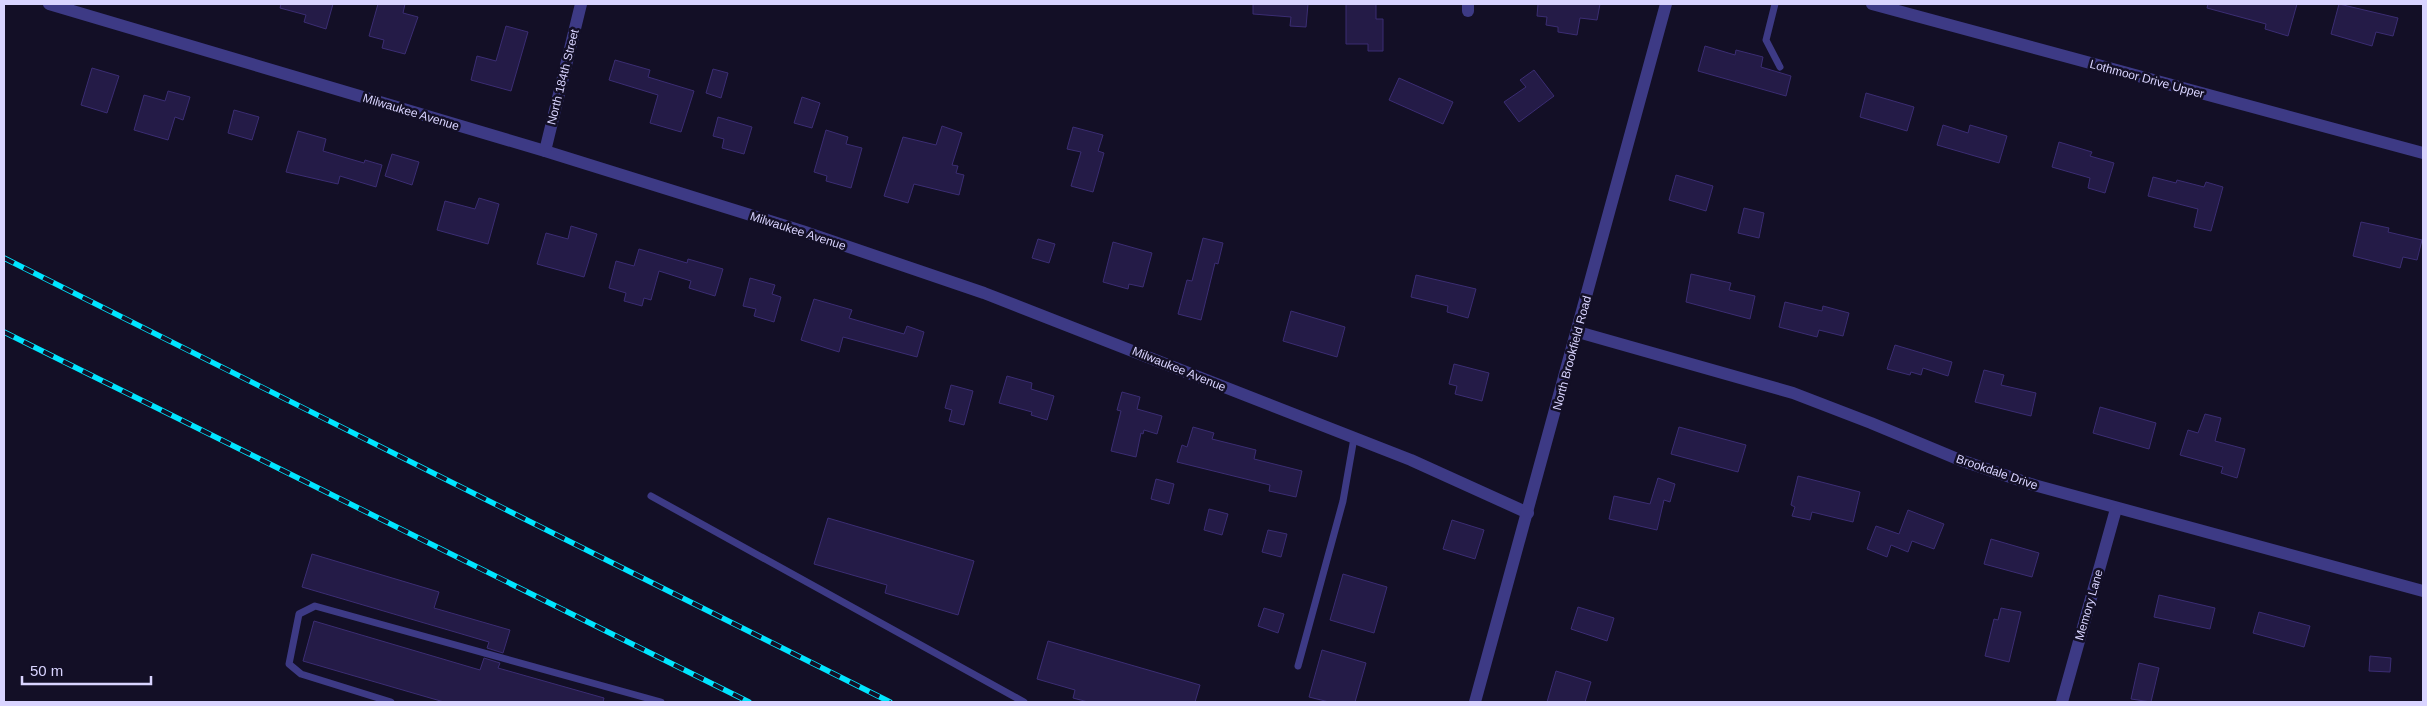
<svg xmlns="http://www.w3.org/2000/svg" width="2427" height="706" font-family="Helvetica,sans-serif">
<rect width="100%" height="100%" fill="#130f26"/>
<g fill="#241b47" stroke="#3b2d73">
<polygon points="281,4 333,4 326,29 304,22 306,15 280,8"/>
<polygon points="378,4 405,4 403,13 418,17 405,54 382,48 384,40 369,36"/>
<polygon points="1253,4 1308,4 1306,27 1290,26 1291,17 1253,14"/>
<polygon points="1346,4 1376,4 1376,19 1383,19 1383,51 1368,51 1368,44 1346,44"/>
<polygon points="1538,4 1600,4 1597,20 1580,18 1577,35 1558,32 1558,27 1546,25 1547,17 1537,16"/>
<polygon points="2208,4 2297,4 2288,36 2265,29 2266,24 2207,8"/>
<polygon points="2339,4 2398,18 2393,36 2376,32 2372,46 2331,34"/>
<polygon points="506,26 528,32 511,91 471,80 477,56 496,61"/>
<polygon points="1705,46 1735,55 1736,50 1763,57 1761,67 1791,76 1786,96 1698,71"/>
<polygon points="615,60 650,70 648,77 694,91 681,132 650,123 658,95 609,80"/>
<polygon points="92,68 119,76 107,113 81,105"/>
<polygon points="713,69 728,73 721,98 706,93"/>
<polygon points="1534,70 1554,96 1519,122 1504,102 1526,87 1520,80"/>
<polygon points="1399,78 1453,102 1443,124 1389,100"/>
<polygon points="168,91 190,97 183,120 175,117 168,140 134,130 144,95 165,101"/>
<polygon points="1866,93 1914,107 1907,131 1860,117"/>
<polygon points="802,97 820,103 812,128 794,123"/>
<polygon points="234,110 259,117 252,140 228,133"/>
<polygon points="718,117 752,127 744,154 722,148 724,139 713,136"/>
<polygon points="1943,125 1968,133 1970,125 2007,136 1999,163 1937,145"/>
<polygon points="942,126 962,133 952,165 958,166 956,173 964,175 959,195 914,184 908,203 884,196 903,137 936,145"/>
<polygon points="1073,127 1103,135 1098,151 1104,153 1093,192 1071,186 1081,152 1067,149"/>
<polygon points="826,130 848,137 846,144 862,148 851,188 826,181 827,176 814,172"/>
<polygon points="298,131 326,139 323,151 364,163 365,160 382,165 376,187 340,176 338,184 286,172"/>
<polygon points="2059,142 2092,152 2090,156 2114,163 2105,193 2088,188 2090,178 2052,167"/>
<polygon points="392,154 419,162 412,185 385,176"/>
<polygon points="1676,175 1713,186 1706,211 1669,200"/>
<polygon points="2153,177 2176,183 2177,180 2204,187 2206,182 2223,187 2211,231 2194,227 2198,209 2148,196"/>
<polygon points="479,198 499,204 488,244 437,230 445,201 475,209"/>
<polygon points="1744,208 1764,213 1759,238 1738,233"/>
<polygon points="2361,222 2389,228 2388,232 2422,240 2417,260 2403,257 2400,268 2353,256"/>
<polygon points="571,226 597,234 584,277 537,264 546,233 568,239"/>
<polygon points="1203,238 1223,243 1218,264 1215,263 1201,320 1178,314 1187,280 1192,281"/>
<polygon points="1038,239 1055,244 1049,263 1032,258"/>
<polygon points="1113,242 1152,253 1143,287 1129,284 1128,289 1103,282"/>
<polygon points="639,249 687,263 688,259 723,269 715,296 689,288 691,281 659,271 651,300 644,298 642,306 624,301 626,293 609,288 616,261 634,266"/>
<polygon points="1691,274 1731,283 1729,290 1755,296 1750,319 1686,302"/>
<polygon points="1416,275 1476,289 1468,318 1447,312 1448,306 1411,297"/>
<polygon points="750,278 775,285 772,294 781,297 774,322 754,316 756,309 743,306"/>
<polygon points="814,299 852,310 849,318 904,334 907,326 924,332 917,357 843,337 839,352 801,340"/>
<polygon points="1785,302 1822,311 1823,306 1849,313 1843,336 1819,330 1817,337 1779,327"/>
<polygon points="1291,311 1345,327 1337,357 1283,341"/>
<polygon points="1895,345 1952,362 1948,376 1923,368 1921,375 1911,372 1910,375 1887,369"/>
<polygon points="1454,364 1489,373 1482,401 1455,394 1457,386 1449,384"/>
<polygon points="1984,370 2004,375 2001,385 2036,393 2031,416 1975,402"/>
<polygon points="1007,376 1032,383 1031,389 1054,396 1047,420 1031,415 1032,412 999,403"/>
<polygon points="951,385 973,391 964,425 949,421 952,410 945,408"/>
<polygon points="1122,392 1140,397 1137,409 1162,416 1157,434 1144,430 1143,434 1141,433 1136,457 1111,451 1121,411 1117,410"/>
<polygon points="2100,407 2156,423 2149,449 2093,433"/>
<polygon points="2205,414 2221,418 2215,441 2245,449 2237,478 2221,473 2223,467 2180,455 2188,430 2198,433"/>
<polygon points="1193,427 1214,433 1212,439 1256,450 1254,459 1302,471 1296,497 1269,491 1270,485 1177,462 1182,445 1187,447"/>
<polygon points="1679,427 1746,445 1738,472 1671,454"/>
<polygon points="1798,476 1860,492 1853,522 1812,512 1810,520 1792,516 1795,507 1791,505"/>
<polygon points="1658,478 1675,484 1670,502 1664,500 1657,530 1609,519 1614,496 1650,504"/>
<polygon points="1156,479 1174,484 1169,504 1151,499"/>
<polygon points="1209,509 1228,514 1222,535 1204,530"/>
<polygon points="1908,510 1944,524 1934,549 1912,541 1908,552 1891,545 1887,557 1867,549 1876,526 1899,534"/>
<polygon points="828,518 974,561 958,615 885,593 887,585 814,564"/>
<polygon points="1452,520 1484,530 1475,559 1443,549"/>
<polygon points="1268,530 1287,534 1281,557 1262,552"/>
<polygon points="1991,539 2039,553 2032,577 1984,564"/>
<polygon points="312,554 439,592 434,608 510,630 503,653 487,648 489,642 302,587"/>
<polygon points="1343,574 1387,587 1374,633 1330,620"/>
<polygon points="2159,595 2215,608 2210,629 2154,617"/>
<polygon points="1578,607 1614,618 1607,641 1571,629"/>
<polygon points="1264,608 1284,614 1278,633 1258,626"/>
<polygon points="2001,608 2021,612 2009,662 1985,656 1994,619 1998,620"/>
<polygon points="2259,612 2310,626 2304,647 2253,633"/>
<polygon points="314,621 480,670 484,658 500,663 498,668 604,698 603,702 444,702 303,661"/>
<polygon points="1048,641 1200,685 1195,702 1088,702 1073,698 1075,690 1037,679"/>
<polygon points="1322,650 1366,663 1355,702 1329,702 1309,697"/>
<polygon points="2370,656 2391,658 2390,672 2369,671"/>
<polygon points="2139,663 2159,668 2151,702 2131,699"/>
<polygon points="1556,671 1591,682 1585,702 1547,702"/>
</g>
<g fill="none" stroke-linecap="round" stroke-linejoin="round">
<g stroke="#3d3a85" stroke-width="7">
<polyline points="1775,4 1766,40 1780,67"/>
<polyline points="651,496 1024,702"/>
<polyline points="1298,666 1343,501 1354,438"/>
<polyline points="391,702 301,674 289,664 299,614 315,606 661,702"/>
</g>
<g stroke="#3d3a85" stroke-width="12">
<polyline points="49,4 545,151 802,231 984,293 1411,460 1528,513"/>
<polyline points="1468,4 1468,11"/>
<polyline points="1872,4 2423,153"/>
<polyline points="545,151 581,4"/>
<polyline points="1578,332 1793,393 1871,423 1960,460 2034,485 2423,591"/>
<polyline points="2062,702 2116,509"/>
</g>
<polyline stroke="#3d3a85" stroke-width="12" points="1475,702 1666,4"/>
<g stroke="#00e5ff" stroke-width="5.5">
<g id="rail">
<polyline points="4,258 890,702"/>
<polyline points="4,332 749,702"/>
</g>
</g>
<use href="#rail" stroke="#130f26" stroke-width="4" stroke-dasharray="11" stroke-linecap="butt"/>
</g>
<g text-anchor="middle" stroke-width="5" stroke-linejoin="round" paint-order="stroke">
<g font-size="12" fill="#d9d4ff" stroke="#130f26">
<text transform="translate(563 77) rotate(-76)" y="4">North 184th Street</text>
<text transform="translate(2147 79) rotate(15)" y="4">Lothmoor Drive Upper</text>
<text transform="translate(411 112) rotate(17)" y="4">Milwaukee Avenue</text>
<text transform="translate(798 231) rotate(18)" y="4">Milwaukee Avenue</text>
<text transform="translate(1572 353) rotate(-75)" y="4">North Brookfield Road</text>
<text transform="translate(1179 369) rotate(22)" y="4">Milwaukee Avenue</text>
<text transform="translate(1997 472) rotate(19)" y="4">Brookdale Drive</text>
<text transform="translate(2089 605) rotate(-74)" y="4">Memory Lane</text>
</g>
</g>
<rect width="2427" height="706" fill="none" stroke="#d9d4ff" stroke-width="10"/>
<path d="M22 676v8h129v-8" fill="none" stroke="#d9d4ff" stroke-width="2.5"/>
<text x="30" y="676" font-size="15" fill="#d9d4ff" stroke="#130f26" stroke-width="4" paint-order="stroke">50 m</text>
</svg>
